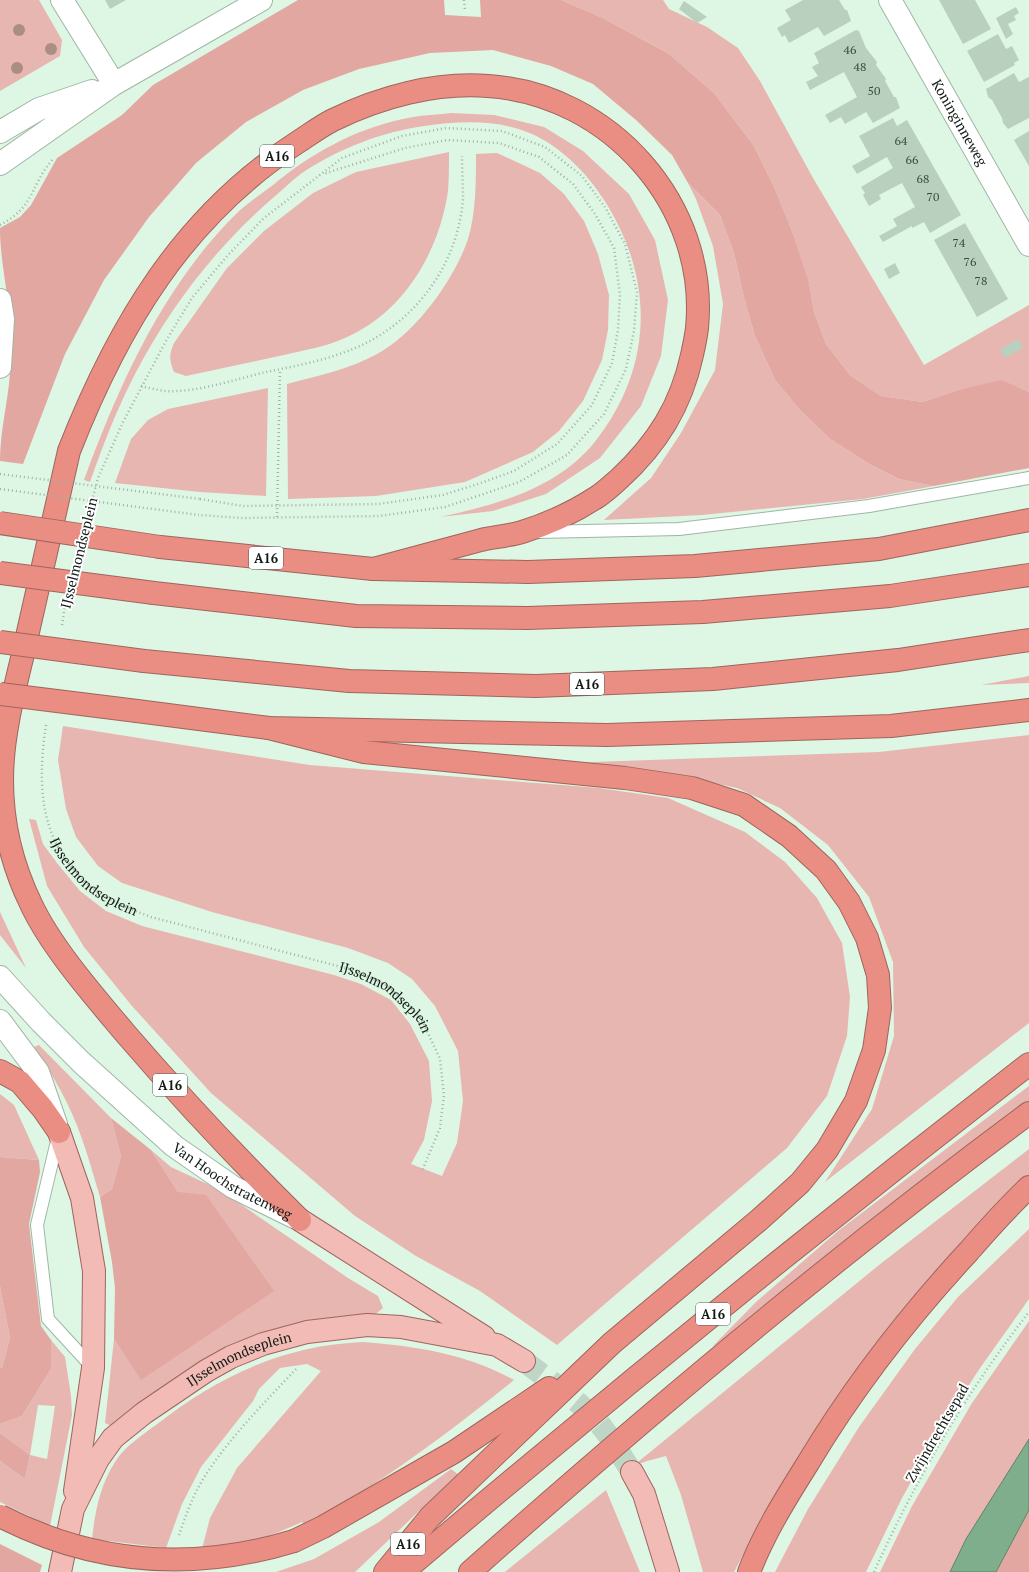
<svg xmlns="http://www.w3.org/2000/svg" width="1029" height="1572" font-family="'PT Serif',serif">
<rect width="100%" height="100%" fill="#def6e4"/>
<g fill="#e8b6b0" fill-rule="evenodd">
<polygon points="0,0 39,0 62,40 60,56 0,91"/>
<polygon points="561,0 663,0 669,9 707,27 738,48 760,81 813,178 924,365 1029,305 1029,392 1001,381 958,390 923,402 881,396 850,375 826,344 814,312 809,282 794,236 775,189 754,146 714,93 669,54 605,19"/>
<path d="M451,113L494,115L544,127L583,151L629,194L655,240L668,300L661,356L641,406L600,458L546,494L493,511L440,517C496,505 556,489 594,443C654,368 655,279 604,200C587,173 561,147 532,134C498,119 459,121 424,126C382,132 341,148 305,171C294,178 284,189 274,197C216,247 170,307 135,374C117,409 103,445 90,482L84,480C119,385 162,288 235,215C246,204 260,195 273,185C310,154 355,129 403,119C419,115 435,115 451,113Z"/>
<path d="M449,152C449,165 449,178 448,191C439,253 403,313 345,338C326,347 304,350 284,355C251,362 219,369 186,376L174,372C169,360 169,354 174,343L227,268L264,231L313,193L356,172Z"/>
<path d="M497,153L540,173L564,194L584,221L598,254L609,295L608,330L602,360L583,401L559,431L533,452L465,482L376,496L288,499L287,384C317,376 350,369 377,354C416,333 454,280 468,239C476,213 476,181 476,154Z"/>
<polygon points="688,183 720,215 734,253 744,298 755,336 775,380 800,410 830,439 871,465 899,479 934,486 863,499 702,515 604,520 651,478 681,433 715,370 723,304 713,246 696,199"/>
<polygon points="268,388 266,496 200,492 115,483 131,439 148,420 168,409"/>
<polygon points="1029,676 1029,683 981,685"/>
<polygon points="63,726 310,765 599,788 668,798 745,832 785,862 817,898 842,943 850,997 847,1036 827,1096 787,1148 557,1345 480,1291 416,1256 355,1216 211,1093 132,1006 84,947 47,886 29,819 36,820 43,844 57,863 80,891 106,911 142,926 334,975 361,984 391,1000 410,1024 429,1061 432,1101 424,1140 411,1164 442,1176 457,1143 463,1101 458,1051 435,1006 412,979 388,963 348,948 212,912 122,883 98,866 76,837 66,809 58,760"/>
<polygon points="1029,735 1029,1023 825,1182 872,1109 894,1036 893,962 869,897 828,845 780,808 737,788 681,776 564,763 879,752"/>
<polygon points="0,912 26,968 0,935"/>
<path d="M39,1045L111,1118L121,1156L112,1189L100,1197C94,1178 89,1158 82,1139C71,1106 53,1075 34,1047Z"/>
<polygon points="1029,1086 1029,1110 761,1314 712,1347 756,1302 838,1231"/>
<polygon points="0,1094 14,1105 39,1160 0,1157"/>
<polygon points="1029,1149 1029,1175 1020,1184 836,1402 775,1495 734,1572 703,1572 681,1495 666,1456 647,1461 633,1466 879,1265"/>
<path d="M151,1150L171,1167L220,1190L348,1278L378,1296L383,1308L372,1317C355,1317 338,1317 321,1319C240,1329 173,1377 111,1426L105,1423L114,1339L141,1379L178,1192Z"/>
<polygon points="1029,1229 1029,1299 978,1371 934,1440 901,1500 866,1572 775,1572 808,1509 859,1427 915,1349 958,1297"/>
<polygon points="0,1286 10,1338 2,1368 0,1367"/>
<polygon points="1029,1321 1029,1439 966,1539 950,1572 880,1572 912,1506 972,1403"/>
<path d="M51,1340L65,1357L71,1396L72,1415L50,1526L0,1502V1461L25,1479L30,1455L0,1433V1424L22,1416L51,1369ZM38,1405L55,1406L47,1459L30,1455Z"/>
<path d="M363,1342C416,1346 467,1354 514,1380C450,1432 377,1487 304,1525L302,1522C268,1538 239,1546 202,1549L210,1518L237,1468L321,1371L307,1364L280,1368L259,1389L253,1401L201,1467L182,1504L166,1548L92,1539C95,1512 100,1485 115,1462C124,1447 142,1435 156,1425C217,1377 284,1345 363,1342Z"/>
<polygon points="451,1469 458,1474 355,1572 276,1572 314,1559 379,1522"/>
<polygon points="606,1490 640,1572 505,1572"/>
</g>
<g fill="#e2a7a0">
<path d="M298,0H444L445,15L481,17L480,0H561L605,19L669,54L714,93L754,146L775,189L794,236L809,282L814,312L826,344L850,375L881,396L923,402L958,390L1001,380L1029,392V468L934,486L899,479L871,465L830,439L800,410L775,380L755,336L744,298L734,253L720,215L688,183L672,155L636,120L593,84L551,66L493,50L430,53L359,69L303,90L246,122L196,163L149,217L104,280L65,354L23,464L0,461C0,431 8,402 10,373C11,360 10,347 10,334C10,298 0,264 0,228L20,217L31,205L57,158L122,115L153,85Z"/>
<polygon points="111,1118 151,1150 178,1192 206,1195 274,1291 141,1380 114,1339 115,1288 112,1262 100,1197 112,1189 121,1156"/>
<polygon points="0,1157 39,1160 40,1172 29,1224 41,1326 51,1340 51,1369 22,1416 0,1424 0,1367 2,1368 10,1338 0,1286"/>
<polygon points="0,1433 30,1455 25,1479 0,1461"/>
<polygon points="1029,1510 1029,1572 996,1572"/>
<polygon points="0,1544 42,1565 40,1572 0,1572"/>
</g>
<polygon fill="#7fae8c" stroke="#5e8268" points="1029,1439 1029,1510 996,1572 950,1572 966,1539"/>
<g fill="#b9d0bf">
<polygon points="105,0 126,0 110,9"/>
<polygon points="803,0 839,0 845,10 847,10 851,21 824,36 818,27 789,43 785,35 782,37 777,28 791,20 785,10"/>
<polygon points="939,0 975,0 991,29 963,44"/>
<polygon points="684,1 707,17 697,23 679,9"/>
<polygon points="1016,7 1019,13 1014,16 1016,20 1008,24 1013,34 1006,39 996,18"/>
<polygon points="856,30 859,31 866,48 877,62 876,65 886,79 885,81 894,97 896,97 900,108 873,123 866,112 845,124 841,117 830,123 825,115 857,97 844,72 810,90 806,82 818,76 812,67 819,63 814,53"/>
<polygon points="998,34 1006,49 1012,46 1019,60 1014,63 1015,65 984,82 967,51"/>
<polygon points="1014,73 1019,82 1029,77 1029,118 1008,129 1003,123 1002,118 992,100 988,97 986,89"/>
<polygon points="893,118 897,126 907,120 961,215 930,233 924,222 912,228 912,226 883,242 879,236 897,226 893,219 915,207 902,183 879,195 881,199 869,206 863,195 865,193 861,187 893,168 887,157 857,174 852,166 870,156 859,136"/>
<polygon points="1029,131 1029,166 1014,140"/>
<polygon points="965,223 1008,299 977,317 934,240"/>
<polygon points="895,263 900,273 889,279 884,269"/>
<polygon points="1018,339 1023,348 1005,358 1000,349"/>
</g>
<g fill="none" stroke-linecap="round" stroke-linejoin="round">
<path stroke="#bfd5c5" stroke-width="22" stroke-dasharray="22 11" stroke-linecap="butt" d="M524,1361C551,1382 584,1403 605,1431C615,1444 623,1459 632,1472"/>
<g stroke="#9fb6a5" stroke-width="14">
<g id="service">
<polyline points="538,532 679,529 869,506 1029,478"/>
<polyline points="58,1137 37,1225 48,1319 93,1368"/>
</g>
</g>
<g stroke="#9fb6a5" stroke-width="24">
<g id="minor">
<polyline points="62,0 114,84"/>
<path id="s2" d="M890,0L1029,245"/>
</g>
</g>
<g stroke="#9fb6a5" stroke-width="24">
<g id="tertiary">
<polyline points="0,132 39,109 92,91"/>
<polyline points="0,164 114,84 261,0"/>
<polyline points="0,300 3,319 0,367"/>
<path id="s3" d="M0,977L41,1022L81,1062L174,1146L233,1187L296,1218"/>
<polyline points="0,1021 38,1072 56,1124"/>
</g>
</g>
<g stroke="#9e655d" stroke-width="24">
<g id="primary">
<polyline points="59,1132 82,1198 94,1271 93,1368 75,1491"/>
<polyline points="300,1220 484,1337"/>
<polyline points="632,1472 644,1494 668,1572"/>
<path id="s4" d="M60,1572L73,1509L98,1459L113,1438L144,1413L206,1371L231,1357L263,1344L307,1332L367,1325L401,1327L497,1345L524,1361"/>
</g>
</g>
<g stroke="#9e655d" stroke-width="24">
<g id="motorway">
<polyline points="160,547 373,569 528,572 695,566 879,549 1029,520"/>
<polyline points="154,593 356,616 528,618 703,612 890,596 1029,575"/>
<polyline points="144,661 349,681 536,686 713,679 898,660 1029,640"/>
<polyline points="137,711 269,728 607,735 891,726 1029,710"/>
<polyline points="269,728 364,752 625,778 692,788 744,805 789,836 826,870 849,902 867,938 878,975 880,1008 874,1050 856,1101 827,1150 800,1183 759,1220 612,1343 430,1517 385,1572"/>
<polyline points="0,1071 20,1082 43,1109 59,1132"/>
<path d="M300,1220C239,1160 181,1098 125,1033C94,996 51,947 31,904C12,865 2,824 2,780C2,738 13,695 23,654C38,586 54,519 69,451C118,326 183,216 298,142C309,135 321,126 333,120C380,97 435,82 488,86C610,94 709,205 697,328C696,337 694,346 692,355C681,406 657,444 619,479C612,485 605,492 597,497C574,512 548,524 522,532C508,536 494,537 481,540C445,550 409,559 373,569"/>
<polyline points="294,1541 323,1527 454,1452 549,1388"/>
<path d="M403,1572C608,1398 816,1229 1029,1064"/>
<path d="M470,1572C650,1412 835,1257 1029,1113"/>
<path d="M749,1572C764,1533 786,1498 808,1463C854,1386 908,1317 969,1251C988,1229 1008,1207 1029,1187"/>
</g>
</g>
<g stroke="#a0b3a5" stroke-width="2.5" stroke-dasharray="1 3" stroke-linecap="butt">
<polyline points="464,0 465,10"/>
<path d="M0,225C36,206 30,185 53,159"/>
<path d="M141,386C149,388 157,390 165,391C196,393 236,379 266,372C291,367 318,362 342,353C409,331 458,269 463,198C463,184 462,170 462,156"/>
<polyline points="200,499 243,506 378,504 443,495 478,484 514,471 557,444 592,405 612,363 618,330 620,295 614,248 595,214 573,184 539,157 499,143 447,140 405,148 323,174"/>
<polyline points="89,512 98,478 123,422 167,339 192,298 228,255 264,218 342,158 402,136 446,128 502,131 545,147 582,176 605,207 625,244 637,292 634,331 626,369 604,414 567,455 519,482 445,507 379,516 242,518 199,515"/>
<polyline points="277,517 280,369"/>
<polyline points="62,625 65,606"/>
<path id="s1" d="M46,725C38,779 38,833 78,874C82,879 86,884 91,887C110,901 130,909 151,917L353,970L388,986L421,1018L440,1059L444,1095L440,1128L422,1171"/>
<path d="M179,1535C184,1521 189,1506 196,1492C217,1450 265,1402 298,1367"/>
<path d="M874,1572C915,1481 967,1391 1029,1312"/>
</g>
<use href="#service" stroke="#fff" stroke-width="12"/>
<use href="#minor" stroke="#fff" stroke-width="22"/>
<use href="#tertiary" stroke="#fff" stroke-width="22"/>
<use href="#primary" stroke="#f2bbb5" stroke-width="22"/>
<use href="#motorway" stroke="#ea8e84" stroke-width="22"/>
<g stroke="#9e655d" stroke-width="24" stroke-linecap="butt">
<g id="motorway-bridge">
<polyline points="0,523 160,547"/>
<polyline points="0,573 154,593"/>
<polyline points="0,642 144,661"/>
<polyline points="0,694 137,711"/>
<path d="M0,1516C95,1565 192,1572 294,1541"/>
</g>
</g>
<g stroke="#a0b3a5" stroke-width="2.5" stroke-dasharray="1 3" stroke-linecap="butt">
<polyline points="0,474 200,499"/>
<polyline points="0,489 199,515"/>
</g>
<use href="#motorway-bridge" stroke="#ea8e84" stroke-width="22"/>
</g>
<g fill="#ab8e83">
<circle cx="19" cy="30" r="6"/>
<circle cx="51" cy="49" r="6"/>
<circle cx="17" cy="68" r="6"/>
</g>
<g text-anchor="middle" stroke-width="4" stroke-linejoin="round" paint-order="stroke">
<g font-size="12" fill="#3b483f">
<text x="850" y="54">46</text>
<text x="860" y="71">48</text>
<text x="874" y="95">50</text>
<text x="901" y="145">64</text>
<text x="912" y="164">66</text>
<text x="923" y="183">68</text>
<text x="933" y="201">70</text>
<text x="959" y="247">74</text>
<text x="970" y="266">76</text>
<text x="981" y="285">78</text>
</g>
<g fill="#fff" stroke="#585f5a" stroke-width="1">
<rect x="260" y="145" width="34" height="22" rx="3"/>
<rect x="249" y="547" width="34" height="22" rx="3"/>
<rect x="570" y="673" width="34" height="22" rx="3"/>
<rect x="153" y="1074" width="34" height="22" rx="3"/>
<rect x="696" y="1303" width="34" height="22" rx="3"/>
<rect x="391" y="1533" width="34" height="22" rx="3"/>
</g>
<g font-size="13" font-weight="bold" fill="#111a14">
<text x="277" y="161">A16</text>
<text x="266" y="563">A16</text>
<text x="587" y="689">A16</text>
<text x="170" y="1090">A16</text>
<text x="713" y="1319">A16</text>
<text x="408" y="1549">A16</text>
</g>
<g font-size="14" fill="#111a14" stroke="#fff">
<text dy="5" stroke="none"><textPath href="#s2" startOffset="141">Koninginneweg</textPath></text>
<text transform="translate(79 553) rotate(-76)" y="5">IJsselmondseplein</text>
<text dy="5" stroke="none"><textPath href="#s1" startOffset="172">IJsselmondseplein</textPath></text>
<text dy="5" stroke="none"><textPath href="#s1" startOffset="496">IJsselmondseplein</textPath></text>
<text dy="5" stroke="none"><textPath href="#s3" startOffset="311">Van Hoochstratenweg</textPath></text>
<text dy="5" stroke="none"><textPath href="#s4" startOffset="296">IJsselmondseplein</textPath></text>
<text transform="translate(937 1433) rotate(-60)" y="5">Zwijndrechtsepad</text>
</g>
</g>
</svg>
